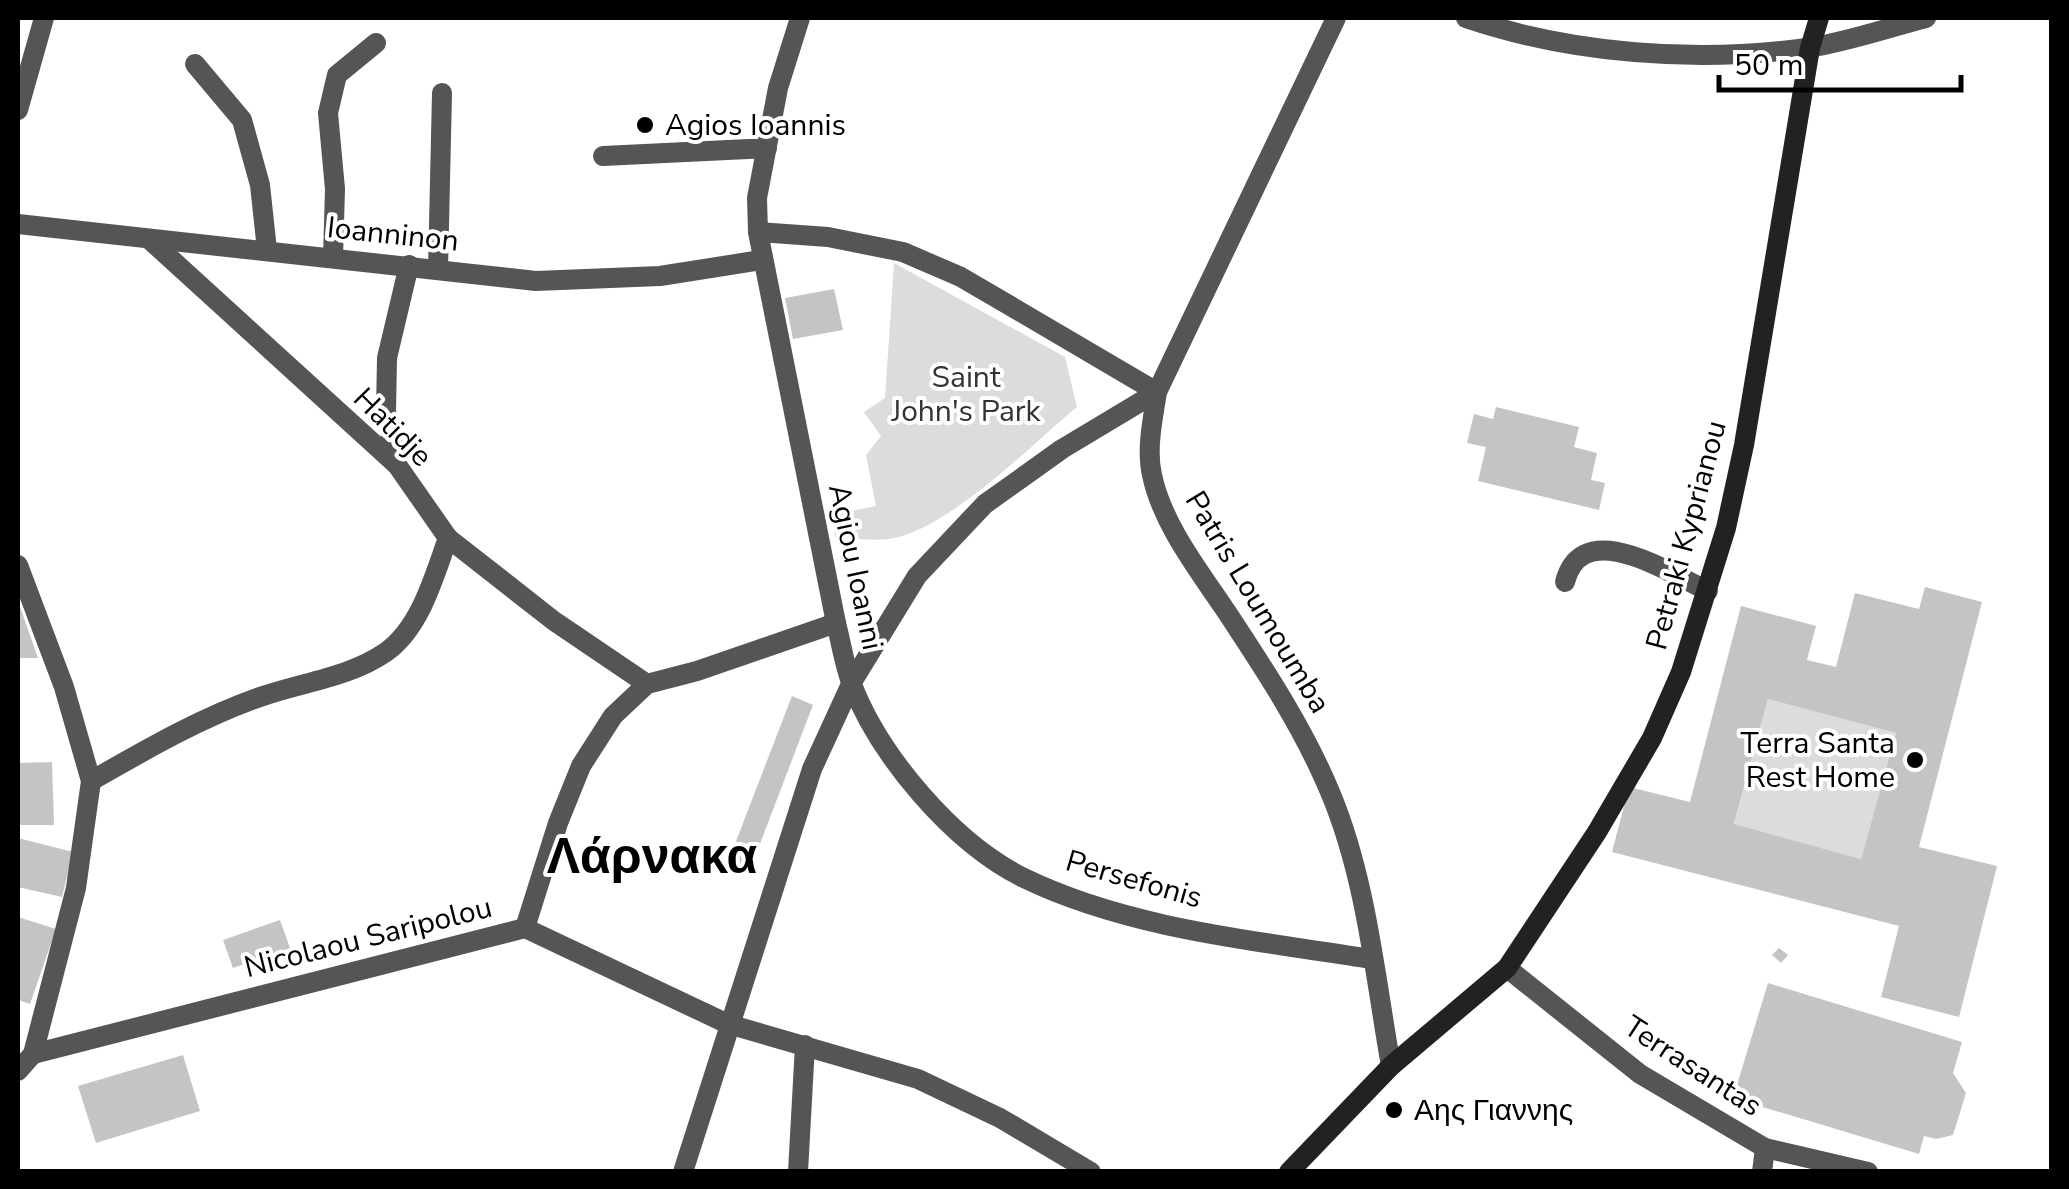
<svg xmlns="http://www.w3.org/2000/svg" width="2069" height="1189" font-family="'Nunito Sans',sans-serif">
<rect width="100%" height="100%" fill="#fff"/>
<g fill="#dcdcdc">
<path d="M894,263L1065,357L1077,407C1031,445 947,531 889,539C872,541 852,538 835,538L833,515L876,506L866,455L881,436L864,412L885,398Z"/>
<polygon points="1768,699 1896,733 1861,859 1734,825"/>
</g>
<g fill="#c4c4c4" fill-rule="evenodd">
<polygon points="834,289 843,330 793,339 785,298"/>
<polygon points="1496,407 1579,427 1574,447 1597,453 1591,480 1605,483 1599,510 1478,481 1486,447 1467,443 1474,414 1493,419"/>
<path d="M1925,587L1982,602L1919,847L1997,866L1959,1017L1881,997L1899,926L1612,852L1629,787L1690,802L1741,606L1816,626L1807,660L1836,667L1855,593L1919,609ZM1768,699L1896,733L1861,859L1734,824Z"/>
<polygon points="18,601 38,658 18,658"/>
<polygon points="792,696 813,705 750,870 728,862"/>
<polygon points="52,762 54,825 18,825 18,763"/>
<polygon points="18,838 73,852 62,897 18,887"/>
<polygon points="18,917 56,929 30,1004 18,1000"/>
<polygon points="280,920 290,948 233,968 223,940"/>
<polygon points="1779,948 1788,955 1781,963 1772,955"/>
<polygon points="1768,983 1962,1042 1953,1073 1966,1093 1953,1135 1936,1139 1924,1136 1919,1154 1733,1098"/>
<polygon points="183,1055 200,1111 96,1143 78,1086"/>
</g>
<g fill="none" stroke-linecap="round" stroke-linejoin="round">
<g stroke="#555" stroke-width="20">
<polyline points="195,64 242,120 260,185 267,250"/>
<polyline points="603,156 767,148"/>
<polyline points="333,257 335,189 328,113 337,75 376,43"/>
<polyline points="438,269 442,93"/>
<path d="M1565,582C1582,515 1669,573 1708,591"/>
</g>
<g stroke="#555" stroke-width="20">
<path d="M800,18L778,88L757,198L758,232L836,623C841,642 844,663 851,682C879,756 953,843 1024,878C1129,929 1258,941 1372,959"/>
<path d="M1466,18C1572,54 1696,63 1807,48C1847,42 1887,28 1926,18"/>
<polyline points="18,110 44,18"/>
<polyline points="18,224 536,281 660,276 761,260"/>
<polyline points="149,239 397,465 448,538 554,621 647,684"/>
<polyline points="397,465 386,411 387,358 409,265"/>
<polyline points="18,565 64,687 91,781 76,888 33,1054 18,1071"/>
<path d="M91,781C147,749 202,717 263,696C304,682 350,677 386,652C421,627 434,576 448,538"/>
<polyline points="525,928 558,823 581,766 613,716 647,684 697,671 836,623"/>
<polyline points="33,1054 525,928 728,1024 918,1079 1000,1118 1091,1172"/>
<polyline points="1765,1148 1868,1172"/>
<polyline points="683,1172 812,769 852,682 917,576 985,504 1062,449 1157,392 961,277 903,252 828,237 758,232"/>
<polyline points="798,1172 805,1045"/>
</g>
<g stroke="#555" stroke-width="20">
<path d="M1336,18L1157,392C1153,418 1146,449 1152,475C1162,523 1197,568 1224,608C1263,667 1303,727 1330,792C1366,877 1375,976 1391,1066"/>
<polyline points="1507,968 1640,1074 1765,1148 1762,1172"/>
</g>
<polyline stroke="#222" stroke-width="20" points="1289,1172 1391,1066 1507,968 1597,832 1652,738 1681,672 1726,528 1744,445 1810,48 1819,18"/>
</g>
<g fill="#000" stroke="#fff" stroke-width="4">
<circle cx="645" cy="125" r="10"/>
<circle cx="1915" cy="760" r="10"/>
<circle cx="1394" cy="1110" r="10"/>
</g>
<g text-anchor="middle" stroke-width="8" stroke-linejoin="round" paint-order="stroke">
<g font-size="30" fill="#000" stroke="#fff" text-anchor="start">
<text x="665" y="135">Agios Ioannis</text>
<text x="1895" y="753" text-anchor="end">Terra Santa<tspan x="1895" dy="34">Rest Home</tspan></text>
<text x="1414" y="1120">Αης Γιαννης</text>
</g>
<g font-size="30" fill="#000" stroke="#fff">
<text transform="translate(393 234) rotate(6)" y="10">Ioanninon</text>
<text transform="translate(393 427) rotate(45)" y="10">Hatidje</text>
<text transform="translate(1686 535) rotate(-75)" y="10">Petraki Kyprianou</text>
<text transform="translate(856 567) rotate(78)" y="10">Agiou Ioanni</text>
<text transform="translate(1258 602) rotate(59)" y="10">Patris Loumoumba</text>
<text transform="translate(1134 879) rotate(16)" y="10">Persefonis</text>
<text transform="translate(368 937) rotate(-14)" y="10">Nicolaou Saripolou</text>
<text transform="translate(1693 1066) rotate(33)" y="10">Terrasantas</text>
</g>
<g font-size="30" fill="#333" stroke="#fff">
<text x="966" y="387">Saint<tspan x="966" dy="34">John's Park</tspan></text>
</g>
<g font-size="50" font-weight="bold" fill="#000" stroke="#fff">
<text x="652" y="873">Λάρνακα</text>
</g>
</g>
<rect width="2069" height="1189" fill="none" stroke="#000000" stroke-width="40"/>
<path d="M1719 75v15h242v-15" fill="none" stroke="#000000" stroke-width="5"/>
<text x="1734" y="75" font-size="30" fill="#000000" stroke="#ffffff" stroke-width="8" paint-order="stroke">50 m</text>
</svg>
